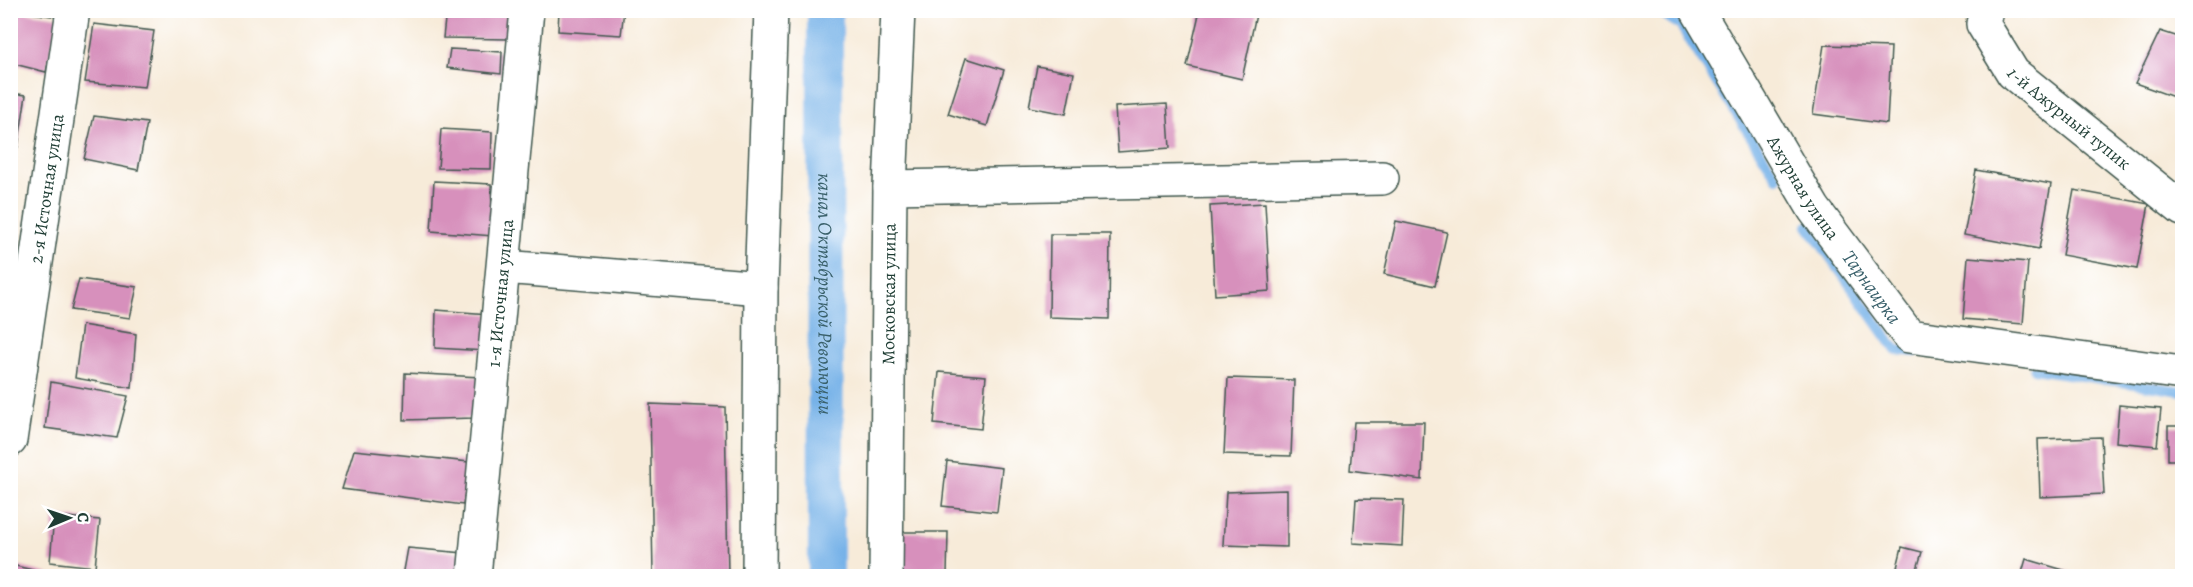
<svg xmlns="http://www.w3.org/2000/svg" width="2193" height="587" font-family="Alegreya,serif">
<rect width="100%" height="100%" fill="#fff"/>
<filter id="ink" filterUnits="userSpaceOnUse"><feTurbulence type="fractalNoise" baseFrequency=".0167" numOctaves="2"/><feDisplacementMap in="SourceGraphic" scale="12" xChannelSelector="R" yChannelSelector="G"/><feConvolveMatrix kernelMatrix="1 2 1 2 8 2 1 2 1" color-interpolation-filters="sRGB"/></filter>
<filter id="wash" filterUnits="userSpaceOnUse"><feTurbulence type="fractalNoise" baseFrequency=".008" numOctaves="4" result="noise"/><feDisplacementMap in="SourceGraphic" scale="24" xChannelSelector="R" yChannelSelector="G"/><feGaussianBlur stdDeviation="1.35" result="paint"/><feColorMatrix in="noise" values="0 0 0 0 0 0 0 0 0 0 0 0 0 0 0 0 0 1.4 0 .05"/><feComposite in="paint" operator="in"/></filter>
<g filter="url(#wash)">
<rect width="100%" height="100%" fill="#f7ebd9"/>
<g fill="none" stroke-linecap="round" stroke-linejoin="round">
<g stroke="#77b2e8" stroke-width="10">
<polyline points="1655,10 1680,25 1777,178"/>
<polyline points="1808,226 1896,350 1915,352"/>
<polyline points="2034,369 2182,391"/>
</g>
<path stroke="#77b2e8" stroke-width="36" id="s1" d="M825,10L826,576"/>
</g>
<g id="blocks">
<g fill="#d790bc">
<polygon points="10,10 59,17 46,72 10,63"/>
<polygon points="446,10 510,16 508,39 443,38"/>
<polygon points="559,10 624,10 621,35 558,31"/>
<polygon points="1200,10 1257,10 1242,79 1187,66"/>
<polygon points="94,24 154,31 145,87 85,82"/>
<polygon points="2160,31 2182,38 2182,100 2135,83"/>
<polygon points="1824,45 1891,47 1887,124 1813,114"/>
<polygon points="450,49 502,52 501,74 447,68"/>
<polygon points="966,58 1004,70 987,126 948,114"/>
<polygon points="1037,66 1074,73 1066,114 1029,107"/>
<polygon points="10,93 26,95 18,147 10,146"/>
<polygon points="1167,104 1170,148 1118,152 1115,107"/>
<polygon points="94,116 147,123 138,170 84,159"/>
<polygon points="441,129 492,132 491,169 438,168"/>
<polygon points="1976,170 2051,184 2039,249 1964,235"/>
<polygon points="434,181 491,184 493,236 431,231"/>
<polygon points="2074,190 2149,204 2137,269 2062,255"/>
<polygon points="1265,203 1270,291 1215,295 1210,206"/>
<polygon points="1396,221 1447,232 1435,286 1384,274"/>
<polygon points="1050,234 1110,234 1109,319 1049,317"/>
<polygon points="1968,257 2028,262 2023,324 1963,319"/>
<polygon points="10,261 25,266 17,305 10,303"/>
<polygon points="79,279 137,287 130,318 71,310"/>
<polygon points="436,310 489,314 486,351 435,348"/>
<polygon points="82,325 136,334 132,388 75,378"/>
<polygon points="939,372 986,376 981,429 934,424"/>
<polygon points="405,373 480,377 474,418 404,420"/>
<polygon points="1228,378 1294,380 1291,456 1224,454"/>
<polygon points="51,382 128,396 117,438 45,428"/>
<polygon points="650,404 725,407 728,576 653,576"/>
<polygon points="2119,405 2161,409 2157,446 2116,442"/>
<polygon points="1354,422 1424,422 1422,480 1350,470"/>
<rect x="2168" y="426" width="14" height="34"/>
<polygon points="2101,437 2104,494 2040,497 2038,439"/>
<polygon points="354,450 469,462 463,505 342,489"/>
<polygon points="947,461 1002,468 997,512 942,506"/>
<polygon points="1287,490 1287,547 1223,545 1226,492"/>
<polygon points="1356,499 1404,500 1402,546 1353,543"/>
<polygon points="54,516 100,520 95,567 50,562"/>
<polygon points="902,532 948,532 947,576 902,576"/>
<polygon points="1902,547 1922,552 1915,576 1895,576"/>
<polygon points="408,548 464,553 463,576 403,576"/>
<polygon points="2026,559 2084,576 2021,576"/>
<polygon points="12,565 57,576 10,576"/>
</g>
</g>
</g>
<g filter="url(#ink)">
<use href="#blocks" fill-opacity="0" stroke="#3f574d" stroke-width="1.5"/>
<g fill="none" stroke-linecap="round" stroke-linejoin="round">
<g stroke="#3f574d" stroke-width="36">
<g id="street">
<path id="s2" d="M1697,10L1814,209L1909,336L2182,373"/>
<path id="s3" d="M1986,10L1983,24L2013,73L2182,209"/>
<polyline points="890,187 1382,178"/>
<polyline points="504,267 761,288"/>
<path id="s4" d="M10,440L73,10"/>
<path id="s5" d="M474,576L527,10"/>
</g>
</g>
<g stroke="#3f574d" stroke-width="36">
<g id="secondary">
<polyline points="759,576 761,288 771,10"/>
<path id="s6" d="M886,576L890,187L898,10"/>
</g>
</g>
<use href="#street" stroke="#fff" stroke-width="33"/>
<use href="#secondary" stroke="#fff" stroke-width="33"/>
</g>
</g>
<g text-anchor="middle" stroke-width="5" stroke-linejoin="round" paint-order="stroke">
<g font-size="18" fill="#1f3d34" stroke="#fff">
<text dy="6" stroke="none"><textPath href="#s3" startOffset="144">1-й Ажурный тупик</textPath></text>
<text dy="6" stroke="none"><textPath href="#s2" startOffset="207">Ажурная улица</textPath></text>
<text dy="6" stroke="none"><textPath href="#s4" startOffset="254">2-я Источная улица</textPath></text>
<text dy="6" stroke="none"><textPath href="#s6" startOffset="282">Московская улица</textPath></text>
<text dy="6" stroke="none"><textPath href="#s5" startOffset="284">1-я Источная улица</textPath></text>
</g>
<g font-size="20" font-style="italic" fill="#39606a" stroke="#fff">
<text transform="translate(1872 287) rotate(54)" y="7">Тарнаирка</text>
<text dy="7" stroke="none"><textPath href="#s1" startOffset="284">канал Октябрьской Революции</textPath></text>
</g>
</g>
<rect width="2193" height="587" fill="none" stroke="#fff" stroke-width="36"/>
<g transform="translate(69 518) rotate(88)" stroke="#ffffff" stroke-width="4.5" paint-order="stroke">
<path d="M0-4.5L10 22L0 15L-10 22Z" fill="#1f3d34"/>
<text y="-9" font-size="16" font-weight="bold" text-anchor="middle" fill="#1f3d34">С</text>
</g>
</svg>
